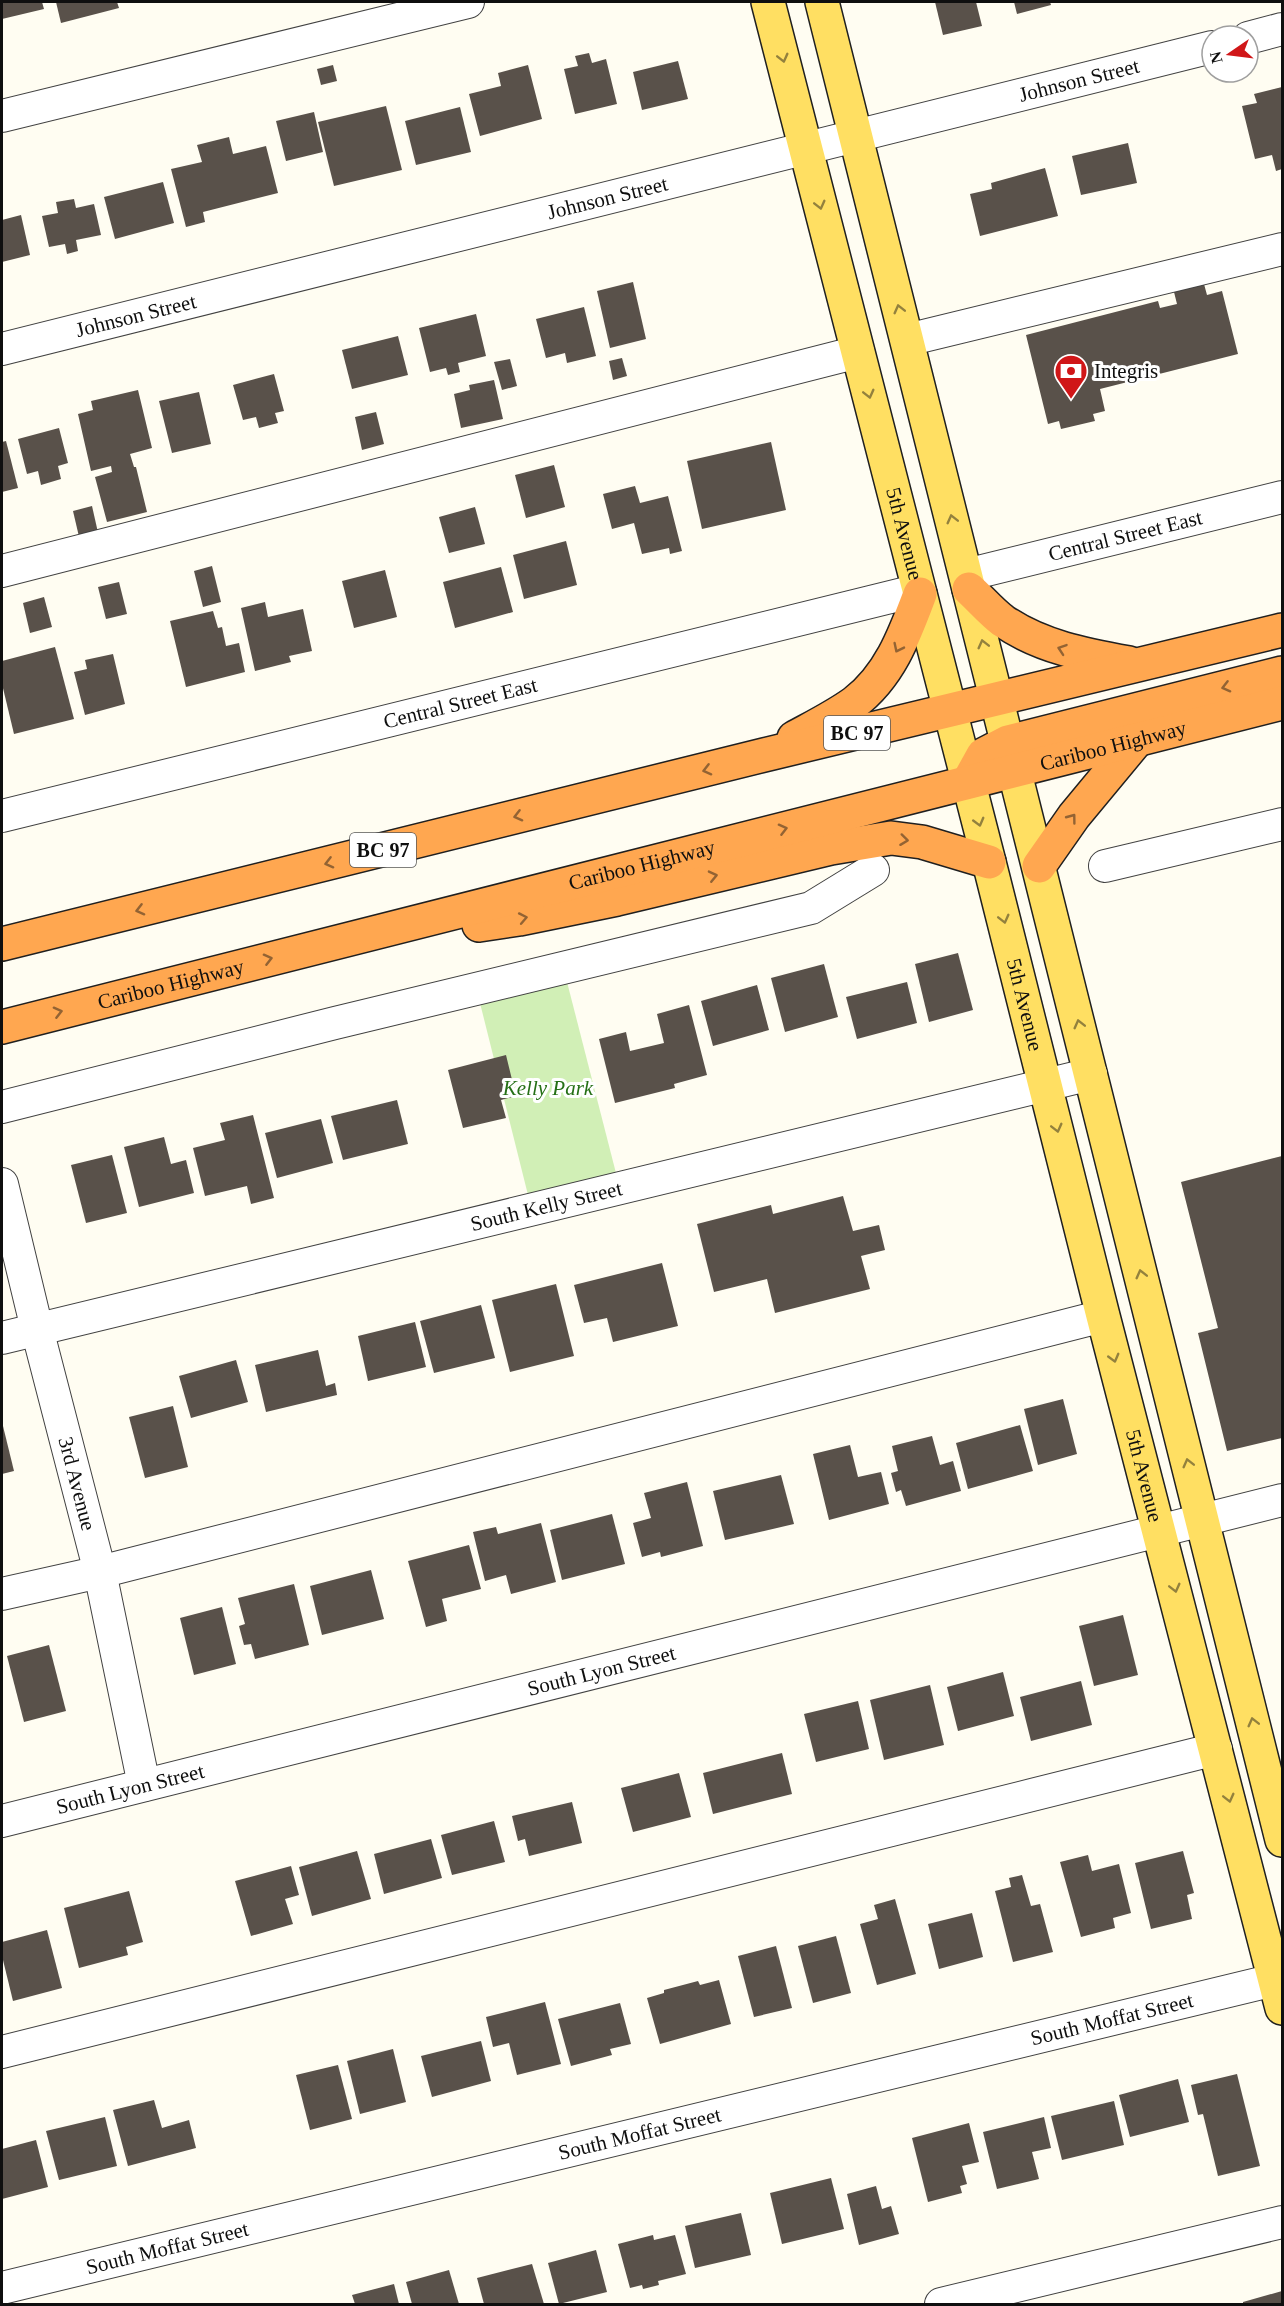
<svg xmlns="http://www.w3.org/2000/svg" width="1284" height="2306" font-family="'Times New Roman',serif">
<rect width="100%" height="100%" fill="#fffdf2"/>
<polygon fill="#d1efb6" points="566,978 617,1177 529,1199 479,999"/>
<g fill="#59514a">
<polygon points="2,2 42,2 44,9 2,19"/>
<polygon points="56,2 117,2 119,8 61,23"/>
<polygon points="935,2 976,2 982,26 943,35"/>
<polygon points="1014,2 1050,2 1051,5 1017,14"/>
<polygon points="589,53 592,63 606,59 617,104 575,114 564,69 578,66 575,56"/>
<polygon points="678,61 688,99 642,110 633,72"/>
<polygon points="333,65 337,81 321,85 317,69"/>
<polygon points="528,65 542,119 480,136 469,94 501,86 498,73"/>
<polygon points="1282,87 1282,169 1276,171 1272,155 1255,159 1242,106 1257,103 1254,94"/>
<polygon points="386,106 402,170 334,186 318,122"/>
<polygon points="460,107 471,152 416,165 405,121"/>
<polygon points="314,112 323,152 286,161 276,121"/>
<polygon points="229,137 233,154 266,146 278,193 203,212 205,222 186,227 171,169 202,162 197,145"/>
<polygon points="1128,143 1137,183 1081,195 1072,156"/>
<polygon points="1045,168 1058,216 980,236 970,194 992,189 991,183"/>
<polygon points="163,182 174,223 115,239 104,197"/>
<polygon points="74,199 76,208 94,204 101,235 76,240 78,251 67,254 65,244 49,247 42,216 58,213 56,202"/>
<polygon points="21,215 30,255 2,262 2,220"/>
<polygon points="633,282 646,339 610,348 597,291"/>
<polygon points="1204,284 1207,295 1222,291 1238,354 1100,389 1105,411 1093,414 1095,421 1061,429 1059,421 1048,424 1026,335 1158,301 1160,308 1177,304 1174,292"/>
<polygon points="584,307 596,356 567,363 565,353 546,358 536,319"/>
<polygon points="476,314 486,356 458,363 460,372 448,375 446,368 430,372 419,328"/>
<polygon points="398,336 408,375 352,389 342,350"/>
<polygon points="622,358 627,376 613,380 609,361"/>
<polygon points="510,359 517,386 502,390 494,362"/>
<polygon points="274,374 284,411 275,413 278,423 259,428 256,417 243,420 233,385"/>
<polygon points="494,380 503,419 461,428 454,394 470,390 469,385"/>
<polygon points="138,390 152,448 130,454 134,467 136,467 147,512 107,522 95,477 112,472 111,466 91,471 78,414 93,410 91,401"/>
<polygon points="199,392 211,444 172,453 159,401"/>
<polygon points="376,412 384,444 362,450 355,417"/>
<polygon points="59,428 68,463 58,466 61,479 41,485 38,471 27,474 18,439"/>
<polygon points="6,441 18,488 2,492 2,442"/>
<polygon points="771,442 786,510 702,529 687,461"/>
<polygon points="554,465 565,507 526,518 515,475"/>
<polygon points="635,486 640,503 668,496 682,551 670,554 669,548 642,554 634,523 612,529 603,494"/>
<polygon points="92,506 99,537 80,541 73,511"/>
<polygon points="475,507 485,544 449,553 439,517"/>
<polygon points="566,541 577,585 524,599 513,555"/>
<polygon points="212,566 221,602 203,607 194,571"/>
<polygon points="501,567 513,612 455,628 443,582"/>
<polygon points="385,570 397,617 354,628 342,581"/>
<polygon points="119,582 127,614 106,619 98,587"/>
<polygon points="44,597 52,627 30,633 23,603"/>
<polygon points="265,602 268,617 303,609 312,651 289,656 291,662 255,671 241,608"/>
<polygon points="213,611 218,628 222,627 226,646 239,643 245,672 186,687 170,621"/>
<polygon points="55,647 74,719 14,734 2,684 2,661"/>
<polygon points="113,654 125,704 85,715 74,672 87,669 85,660"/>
<polygon points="958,953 973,1010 929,1022 915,964"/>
<polygon points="824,964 838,1017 785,1032 771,978"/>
<polygon points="907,982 917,1023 857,1039 846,997"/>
<polygon points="757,985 769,1030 713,1046 701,1001"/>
<polygon points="689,1005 707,1075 674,1084 675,1088 615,1103 599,1039 626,1032 630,1051 664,1043 657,1014"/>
<polygon points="506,1055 516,1096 501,1100 506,1118 463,1128 448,1070"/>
<polygon points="397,1100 408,1144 343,1160 331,1116"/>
<polygon points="253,1115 274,1198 251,1204 247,1186 205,1196 193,1148 225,1140 220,1123"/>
<polygon points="321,1119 333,1163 277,1178 265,1133"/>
<polygon points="164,1137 171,1164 186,1160 194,1193 139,1207 124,1147"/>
<polygon points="112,1155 127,1213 86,1223 71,1165"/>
<polygon points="1282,1156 1282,1438 1227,1451 1198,1333 1218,1328 1181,1182"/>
<polygon points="843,1196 853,1231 879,1225 885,1250 861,1256 870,1289 775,1313 767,1279 714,1292 697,1224 771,1205 773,1214"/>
<polygon points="662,1263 678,1326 613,1342 607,1318 584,1323 574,1285"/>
<polygon points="556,1284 574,1356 510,1372 492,1300"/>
<polygon points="481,1305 495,1358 434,1373 420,1321"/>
<polygon points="415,1322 426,1367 368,1381 358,1336"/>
<polygon points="318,1350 326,1386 335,1383 337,1395 266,1412 255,1365"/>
<polygon points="236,1360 248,1402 191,1418 179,1376"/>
<polygon points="1063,1399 1077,1454 1038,1465 1024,1409"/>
<polygon points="173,1406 188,1467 145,1478 129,1417"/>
<polygon points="2,1422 14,1471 2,1474"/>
<polygon points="1020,1425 1033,1471 968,1489 956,1443"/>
<polygon points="932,1436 940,1465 953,1461 961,1491 906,1506 901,1490 896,1492 891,1473 898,1471 892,1446"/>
<polygon points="850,1445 858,1477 881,1472 889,1504 829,1520 813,1454"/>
<polygon points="781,1475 794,1524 725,1540 713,1491"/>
<polygon points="687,1482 703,1546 661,1557 660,1552 642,1557 633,1523 651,1518 644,1493"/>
<polygon points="612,1514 625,1564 562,1580 550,1530"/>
<polygon points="541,1523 556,1582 511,1594 506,1575 485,1581 473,1532 496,1527 498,1534"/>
<polygon points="469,1545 481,1589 442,1599 447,1621 426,1627 408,1561"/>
<polygon points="371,1570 384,1619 322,1635 310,1586"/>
<polygon points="294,1584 309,1645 255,1659 251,1644 244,1645 239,1626 245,1624 238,1598"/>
<polygon points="222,1607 236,1664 194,1675 180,1618"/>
<polygon points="1123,1615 1138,1675 1094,1686 1079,1626"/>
<polygon points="49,1645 66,1711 24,1722 7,1656"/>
<polygon points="1003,1672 1014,1716 958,1731 947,1687"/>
<polygon points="1081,1681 1092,1725 1031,1741 1020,1697"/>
<polygon points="930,1685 944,1745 884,1760 870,1700"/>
<polygon points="858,1701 869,1749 816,1762 804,1714"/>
<polygon points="782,1753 792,1794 713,1814 703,1773"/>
<polygon points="679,1773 691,1817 633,1832 621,1788"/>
<polygon points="572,1802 582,1843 529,1856 525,1839 518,1841 512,1816"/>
<polygon points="494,1821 505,1862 452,1875 441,1835"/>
<polygon points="431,1839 442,1878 384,1894 374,1854"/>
<polygon points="357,1851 371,1899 312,1916 299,1867"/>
<polygon points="1183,1851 1194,1893 1187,1895 1192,1919 1151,1929 1135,1863"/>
<polygon points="1088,1855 1092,1871 1119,1864 1131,1913 1113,1918 1115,1928 1081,1937 1060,1862"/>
<polygon points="291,1866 299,1895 285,1899 293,1924 251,1936 235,1881"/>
<polygon points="1022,1875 1031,1906 1040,1904 1053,1952 1013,1962 995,1891 1011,1887 1009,1878"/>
<polygon points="129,1891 143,1942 126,1947 128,1955 79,1968 64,1908"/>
<polygon points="895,1899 916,1974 877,1985 860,1924 878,1919 874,1905"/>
<polygon points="972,1913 983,1957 939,1969 928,1924"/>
<polygon points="47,1930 62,1988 13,2001 2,1956 2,1942"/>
<polygon points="836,1936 851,1993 813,2003 798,1946"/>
<polygon points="776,1946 792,2008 754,2017 738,1956"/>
<polygon points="719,1980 731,2024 660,2044 647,1998 664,1993 664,1990 698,1981 700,1985"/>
<polygon points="545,2002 561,2064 517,2075 509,2043 493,2047 486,2017"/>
<polygon points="620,2003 631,2044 610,2049 612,2055 571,2066 558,2019"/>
<polygon points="481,2041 491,2081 432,2097 421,2056"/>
<polygon points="393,2049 406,2102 360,2114 347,2061"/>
<polygon points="338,2065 352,2119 310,2130 296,2075"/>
<polygon points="1237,2074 1260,2166 1218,2176 1203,2114 1198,2115 1191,2085"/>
<polygon points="1178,2079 1189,2122 1130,2137 1119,2095"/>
<polygon points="154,2100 162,2128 189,2120 196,2148 128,2166 113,2110"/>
<polygon points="1114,2101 1124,2145 1062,2160 1051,2116"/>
<polygon points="105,2117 117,2166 59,2180 46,2131"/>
<polygon points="1044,2117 1051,2148 1032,2152 1039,2179 997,2189 983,2132"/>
<polygon points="969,2123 979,2162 962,2166 967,2184 960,2186 962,2193 928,2202 912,2138"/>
<polygon points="36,2140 48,2187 2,2199 2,2149"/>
<polygon points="831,2178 844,2229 782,2244 770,2193"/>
<polygon points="876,2186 882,2209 891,2206 899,2234 859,2245 847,2194"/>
<polygon points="741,2213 751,2255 695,2268 685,2226"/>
<polygon points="653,2235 654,2240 675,2235 686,2274 658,2281 659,2285 643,2289 642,2285 630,2288 618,2244"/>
<polygon points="596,2250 607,2292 559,2304 548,2263"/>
<polygon points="532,2264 544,2304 484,2304 477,2278"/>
<polygon points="449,2270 459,2304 412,2304 406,2282"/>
<polygon points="394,2284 399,2304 355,2304 352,2295"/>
<polygon points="1282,2291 1282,2304 1243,2304 1243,2302"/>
</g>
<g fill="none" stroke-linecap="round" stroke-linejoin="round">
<g stroke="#424242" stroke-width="34">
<g id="minor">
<polyline points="1248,38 1282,29"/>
<polyline points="2,116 468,2"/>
<polyline points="907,340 1282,249"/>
<path id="s1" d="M2,349L1212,47"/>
<polyline points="2,571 858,352"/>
<path id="s2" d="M966,575L1282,497"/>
<path id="s3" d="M2,816L919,590"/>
<polyline points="1105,866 1282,824"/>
<polyline points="2,1107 335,1023 811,908 873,870"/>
<path id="s4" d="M2,1184L37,1329L100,1572L144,1785"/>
<path id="s5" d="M2,1338L1091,1074"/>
<polyline points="2,1594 100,1572 1103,1316"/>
<path id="s6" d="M2,1821L1282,1500"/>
<polyline points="2,2052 1216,1749"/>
<path id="s7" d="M2,2288L1282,1978"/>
<polyline points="941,2304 1282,2222"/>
</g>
</g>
<g stroke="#202020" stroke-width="36">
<g id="major">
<path id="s8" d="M768,2L989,862L1103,1316L1282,2008"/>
<polyline points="822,2 1282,1840"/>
</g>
</g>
<g stroke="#202020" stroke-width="36">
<g id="highway">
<path d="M969,589C980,599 991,612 1003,621C1041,647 1085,655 1129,663"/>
<path d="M794,738C814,727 836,716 854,703C890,676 905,634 920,594"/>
<polyline points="968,782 983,755 1008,742 1282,673"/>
<polyline points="1039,866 1074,816 1137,740"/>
<polyline points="479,925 519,919 617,899 831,848 891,838 922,842 989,862"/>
<polyline points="2,944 764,755 1282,630"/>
<path id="s9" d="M2,1027L1282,703"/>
</g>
</g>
<use href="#minor" stroke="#fff" stroke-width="32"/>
<use href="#major" stroke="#ffdf62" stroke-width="33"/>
<use href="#highway" stroke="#ffa750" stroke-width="33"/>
</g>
<defs><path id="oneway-chevron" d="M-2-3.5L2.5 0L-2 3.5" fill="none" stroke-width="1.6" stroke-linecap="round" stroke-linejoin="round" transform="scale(1.5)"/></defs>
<g stroke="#93813d">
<use href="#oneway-chevron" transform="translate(783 58) rotate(76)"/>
<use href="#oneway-chevron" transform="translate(820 205) rotate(76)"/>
<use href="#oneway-chevron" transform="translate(899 309) rotate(-104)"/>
<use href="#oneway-chevron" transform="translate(869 394) rotate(76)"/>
<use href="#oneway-chevron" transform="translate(952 519) rotate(-104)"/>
<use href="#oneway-chevron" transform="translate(983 644) rotate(-104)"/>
<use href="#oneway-chevron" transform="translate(979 822) rotate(75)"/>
<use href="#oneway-chevron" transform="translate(1004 919) rotate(76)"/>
<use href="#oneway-chevron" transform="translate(1079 1024) rotate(-104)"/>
<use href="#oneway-chevron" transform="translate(1057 1128) rotate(76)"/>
<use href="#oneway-chevron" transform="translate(1141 1274) rotate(-104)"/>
<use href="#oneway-chevron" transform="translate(1114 1358) rotate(75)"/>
<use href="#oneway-chevron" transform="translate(1188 1463) rotate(-104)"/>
<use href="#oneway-chevron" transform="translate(1175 1588) rotate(76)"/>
<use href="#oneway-chevron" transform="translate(1253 1722) rotate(-104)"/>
<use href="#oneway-chevron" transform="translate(1229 1798) rotate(76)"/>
</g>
<g stroke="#936333">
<use href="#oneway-chevron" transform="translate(898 648) rotate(116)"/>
<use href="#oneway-chevron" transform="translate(1062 649) rotate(-161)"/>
<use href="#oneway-chevron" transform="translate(1226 687) rotate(166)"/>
<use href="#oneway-chevron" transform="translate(707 770) rotate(166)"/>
<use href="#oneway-chevron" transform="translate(518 816) rotate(166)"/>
<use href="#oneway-chevron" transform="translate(1072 818) rotate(-53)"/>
<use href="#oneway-chevron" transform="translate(783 829) rotate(-14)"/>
<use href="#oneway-chevron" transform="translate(904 840) rotate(7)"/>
<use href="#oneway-chevron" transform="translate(329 863) rotate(166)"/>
<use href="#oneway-chevron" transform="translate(713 876) rotate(-13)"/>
<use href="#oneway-chevron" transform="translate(140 910) rotate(166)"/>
<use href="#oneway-chevron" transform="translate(523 918) rotate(-11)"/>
<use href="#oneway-chevron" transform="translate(268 959) rotate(-14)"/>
<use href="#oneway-chevron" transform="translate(58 1012) rotate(-14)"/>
</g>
<defs>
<g id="bank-pin" transform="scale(1.725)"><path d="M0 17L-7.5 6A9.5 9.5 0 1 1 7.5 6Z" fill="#d01618" stroke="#fff"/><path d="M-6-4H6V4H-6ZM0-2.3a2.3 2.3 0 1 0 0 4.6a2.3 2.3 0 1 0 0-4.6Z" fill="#fff"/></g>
</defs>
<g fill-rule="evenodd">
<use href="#bank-pin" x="1071" y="371"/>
</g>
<g text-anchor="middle" stroke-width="6" stroke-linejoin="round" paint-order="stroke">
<g fill="#fff" stroke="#575757" stroke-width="1.5">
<rect x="824" y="716" width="66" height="34" rx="4.5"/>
<rect x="350" y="833" width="66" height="34" rx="4.5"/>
</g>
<g font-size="20" font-weight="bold" fill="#0f0f0f">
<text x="857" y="740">BC 97</text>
<text x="383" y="857">BC 97</text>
</g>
<g font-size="21" fill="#0f0f0f" stroke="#fff">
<text dy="7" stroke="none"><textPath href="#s1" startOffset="1110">Johnson Street</textPath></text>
<text dy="7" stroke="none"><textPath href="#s1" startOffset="624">Johnson Street</textPath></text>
<text dy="7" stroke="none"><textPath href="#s1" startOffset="138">Johnson Street</textPath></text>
<text dy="7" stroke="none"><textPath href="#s8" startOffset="549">5th Avenue</textPath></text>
<text dy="7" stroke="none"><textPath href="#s2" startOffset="164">Central Street East</textPath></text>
<text dy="7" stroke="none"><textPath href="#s3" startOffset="472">Central Street East</textPath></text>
<text dy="7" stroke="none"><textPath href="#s9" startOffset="1146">Cariboo Highway</textPath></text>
<text dy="7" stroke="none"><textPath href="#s9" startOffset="660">Cariboo Highway</textPath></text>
<text dy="7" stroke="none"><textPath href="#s9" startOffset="174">Cariboo Highway</textPath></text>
<text dy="7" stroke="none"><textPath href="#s8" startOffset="1035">5th Avenue</textPath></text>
<text dy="7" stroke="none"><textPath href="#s5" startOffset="560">South Kelly Street</textPath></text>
<text dy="7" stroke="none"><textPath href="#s8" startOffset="1521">5th Avenue</textPath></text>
<text dy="7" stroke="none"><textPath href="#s4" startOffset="309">3rd Avenue</textPath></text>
<text dy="7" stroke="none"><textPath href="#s6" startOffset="618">South Lyon Street</textPath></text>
<text dy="7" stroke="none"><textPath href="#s6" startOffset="132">South Lyon Street</textPath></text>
<text dy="7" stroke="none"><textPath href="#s7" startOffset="1142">South Moffat Street</textPath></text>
<text dy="7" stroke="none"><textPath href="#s7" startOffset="656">South Moffat Street</textPath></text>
<text dy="7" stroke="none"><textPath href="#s7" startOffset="170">South Moffat Street</textPath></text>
</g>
<g font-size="21" fill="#0f0f0f" stroke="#fff" text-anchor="start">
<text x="1094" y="378">Integris</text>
</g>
<g font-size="21" font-style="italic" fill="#267017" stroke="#fff">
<text x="548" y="1095">Kelly Park</text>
</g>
</g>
<rect width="1284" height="2306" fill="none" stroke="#0f0f0f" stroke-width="6"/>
<g transform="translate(1230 54) rotate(256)"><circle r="28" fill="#ffffff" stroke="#9f9f9f" stroke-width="1.5"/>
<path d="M0-4.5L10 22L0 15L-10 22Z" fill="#d01618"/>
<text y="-9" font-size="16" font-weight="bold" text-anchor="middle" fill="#0f0f0f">N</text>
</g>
</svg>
